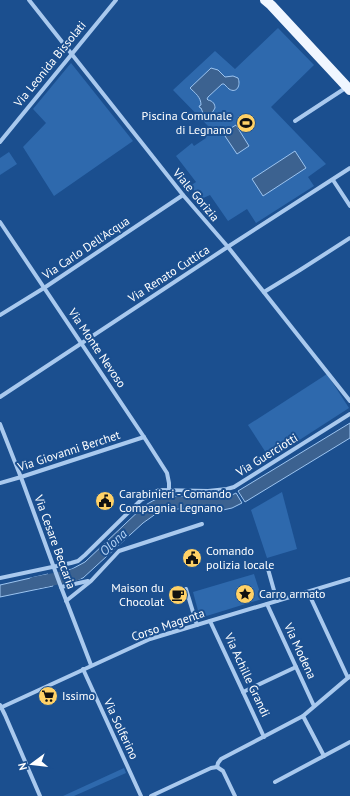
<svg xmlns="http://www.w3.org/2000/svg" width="350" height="796" font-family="'PT Sans',sans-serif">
<rect width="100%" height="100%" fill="#1b4f8f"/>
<g fill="#2e69ad">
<polygon points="278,28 314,65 271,107 326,164 308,177 314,186 256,223 247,209 228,221 210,195 201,199 190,186 196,182 176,156 192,143 194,146 206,138 204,135 206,134 203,130 208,126 173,90 215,51 235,69"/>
<polygon points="71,63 133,141 54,196 23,147 46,123 33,109"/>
<polygon points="9,152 17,164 0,175 0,158"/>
<polygon points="327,374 349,408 270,459 248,425"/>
<polygon points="282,492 297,549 267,558 251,510"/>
<polygon points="254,574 262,599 200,618 193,592"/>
<polygon points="124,768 126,773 74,796 63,796"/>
</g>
<g fill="#3c6290" stroke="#9cc4f0">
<path d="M211,68L218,70L225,77L233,76L238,78C241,85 237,94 229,89C227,87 225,85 224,84H222L208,97L207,99L208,100C213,101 215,104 215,108L212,113L206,115L203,113L201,108H200L199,106L201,105C201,97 195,93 190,88Z"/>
<polygon points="236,125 249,146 237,154 223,133"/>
<polygon points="295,151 306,168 263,196 252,179"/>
<polygon points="350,423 350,438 245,502 238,491"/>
<path d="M236,493L242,503L232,508L223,510L186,508L161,511L157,513L143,523L83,578L64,583L60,572L72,569L85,562L144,506C152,501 159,497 168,496L224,498L230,496Z"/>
<polygon points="48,574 53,586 0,597 0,585"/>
</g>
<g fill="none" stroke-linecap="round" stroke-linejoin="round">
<polyline stroke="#3c6290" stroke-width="12" points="34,583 70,576 77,574"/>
<g stroke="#a9c9ee" stroke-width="4">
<polyline points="29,0 183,195 228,247 350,401"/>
<polyline points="295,121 347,87"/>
<polyline points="0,142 116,0"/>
<polyline points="333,180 350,206"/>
<polyline points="0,222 144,437 167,473 169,483 169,490"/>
<polyline points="264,292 300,270 350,238"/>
<polyline points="0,315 44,288 183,195"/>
<polyline points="0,397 226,248 350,168"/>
<polyline points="0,424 22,480 61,587 91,665"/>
<polyline points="0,483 21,477 144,437"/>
<polyline points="266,562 277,601"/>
<polyline points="0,578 71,563 78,561 85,555 141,500 159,490 208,491 227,489 234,487 350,414"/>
<polyline points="61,587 88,581"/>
<polyline points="186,589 197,625"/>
<polyline points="308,592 348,678"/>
<polyline points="66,601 91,581 119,551 202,524"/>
<polyline points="267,604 314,706"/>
<polyline points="210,621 264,737"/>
<polyline points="83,669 141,796"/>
<polyline points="243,692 296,667"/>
<polyline points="0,705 5,715 40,796"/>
<polyline points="0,708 150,639 350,579"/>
<polyline points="303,716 324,756"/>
<polyline points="217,767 218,763 221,759 303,716 350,676"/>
<polyline points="217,767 223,771 235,796"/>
<polyline points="275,782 350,742"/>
<polyline points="151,796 211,768 217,767"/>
</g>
<polyline stroke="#f0f6ff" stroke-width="10" points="265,0 271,5 350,90"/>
</g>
<defs>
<g id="stadium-disc" transform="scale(1)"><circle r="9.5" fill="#ffd166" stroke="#1b4f8f"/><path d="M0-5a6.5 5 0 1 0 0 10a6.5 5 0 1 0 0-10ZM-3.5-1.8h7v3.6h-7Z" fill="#111"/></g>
<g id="civic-disc" transform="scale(1)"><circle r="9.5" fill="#ffd166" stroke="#1b4f8f"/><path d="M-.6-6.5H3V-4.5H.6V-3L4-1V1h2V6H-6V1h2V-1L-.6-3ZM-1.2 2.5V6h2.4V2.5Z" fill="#111"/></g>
<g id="sight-disc" transform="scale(1)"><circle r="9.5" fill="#ffd166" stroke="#1b4f8f"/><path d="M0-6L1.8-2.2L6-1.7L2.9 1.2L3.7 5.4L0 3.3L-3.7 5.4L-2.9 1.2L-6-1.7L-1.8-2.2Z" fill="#111"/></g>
<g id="cafe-disc" transform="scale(1)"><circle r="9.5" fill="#ffd166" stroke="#1b4f8f"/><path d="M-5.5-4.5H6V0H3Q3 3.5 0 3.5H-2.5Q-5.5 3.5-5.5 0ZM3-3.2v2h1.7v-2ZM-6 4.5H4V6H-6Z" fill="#111"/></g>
<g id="supermarket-disc" transform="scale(1)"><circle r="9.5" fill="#ffd166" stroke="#1b4f8f"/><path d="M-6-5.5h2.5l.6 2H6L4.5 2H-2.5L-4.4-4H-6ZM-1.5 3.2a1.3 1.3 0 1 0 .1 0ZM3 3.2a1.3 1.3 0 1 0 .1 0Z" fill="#111"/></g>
</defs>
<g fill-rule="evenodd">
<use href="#stadium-disc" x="246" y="123"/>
<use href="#civic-disc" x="105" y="501"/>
<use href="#civic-disc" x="192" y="558"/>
<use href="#sight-disc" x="245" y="594"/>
<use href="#cafe-disc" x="178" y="595"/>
<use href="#supermarket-disc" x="48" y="696"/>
</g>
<g text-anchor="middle" stroke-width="4" stroke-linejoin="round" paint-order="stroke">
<g font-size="12" fill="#fff" stroke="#1b4f8f">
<text transform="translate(50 64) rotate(-51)" y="4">Via Leonida Bissolati</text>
<text transform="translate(196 195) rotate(50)" y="4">Viale Gorizia</text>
<text transform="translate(86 248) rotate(-34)" y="4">Via Carlo Dell'Acqua</text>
<text transform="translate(169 274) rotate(-33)" y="4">Via Renato Cuttica</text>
<text transform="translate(97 348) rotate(56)" y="4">Via Monte Nevoso</text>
<text transform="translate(69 451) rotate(-18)" y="4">Via Giovanni Berchet</text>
<text transform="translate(267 455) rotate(-32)" y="4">Via Guerciotti</text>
<text transform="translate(55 542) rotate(70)" y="4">Via Cesare Beccaria</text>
<text transform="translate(168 625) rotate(-19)" y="4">Corso Magenta</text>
<text transform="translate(300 651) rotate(65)" y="4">Via Modena</text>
<text transform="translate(247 675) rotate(65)" y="4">Via Achille Grandi</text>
<text transform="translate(121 729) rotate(65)" y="4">Via Solferino</text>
</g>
<g font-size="12" fill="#fff" stroke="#1b4f8f" text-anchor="start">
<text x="232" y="120" text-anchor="end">Piscina Comunale<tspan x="232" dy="14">di Legnano</tspan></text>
<text x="119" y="498">Carabinieri - Comando<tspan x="119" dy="14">Compagnia Legnano</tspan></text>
<text x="206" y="555">Comando<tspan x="206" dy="14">polizia locale</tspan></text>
<text x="164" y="592" text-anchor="end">Maison du<tspan x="164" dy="14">Chocolat</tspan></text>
<text x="259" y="598">Carro armato</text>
<text x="62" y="700">Issimo</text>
</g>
<g font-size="13" font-style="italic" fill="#b5d3f5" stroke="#1b4f8f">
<text transform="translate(113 542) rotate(-43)" y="5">Olona</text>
</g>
</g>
<g transform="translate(32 764) rotate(255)" stroke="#1b4f8f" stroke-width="3" paint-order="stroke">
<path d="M0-3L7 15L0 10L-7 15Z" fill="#ffffff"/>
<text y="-6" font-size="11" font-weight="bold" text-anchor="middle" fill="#ffffff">N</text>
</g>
</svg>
